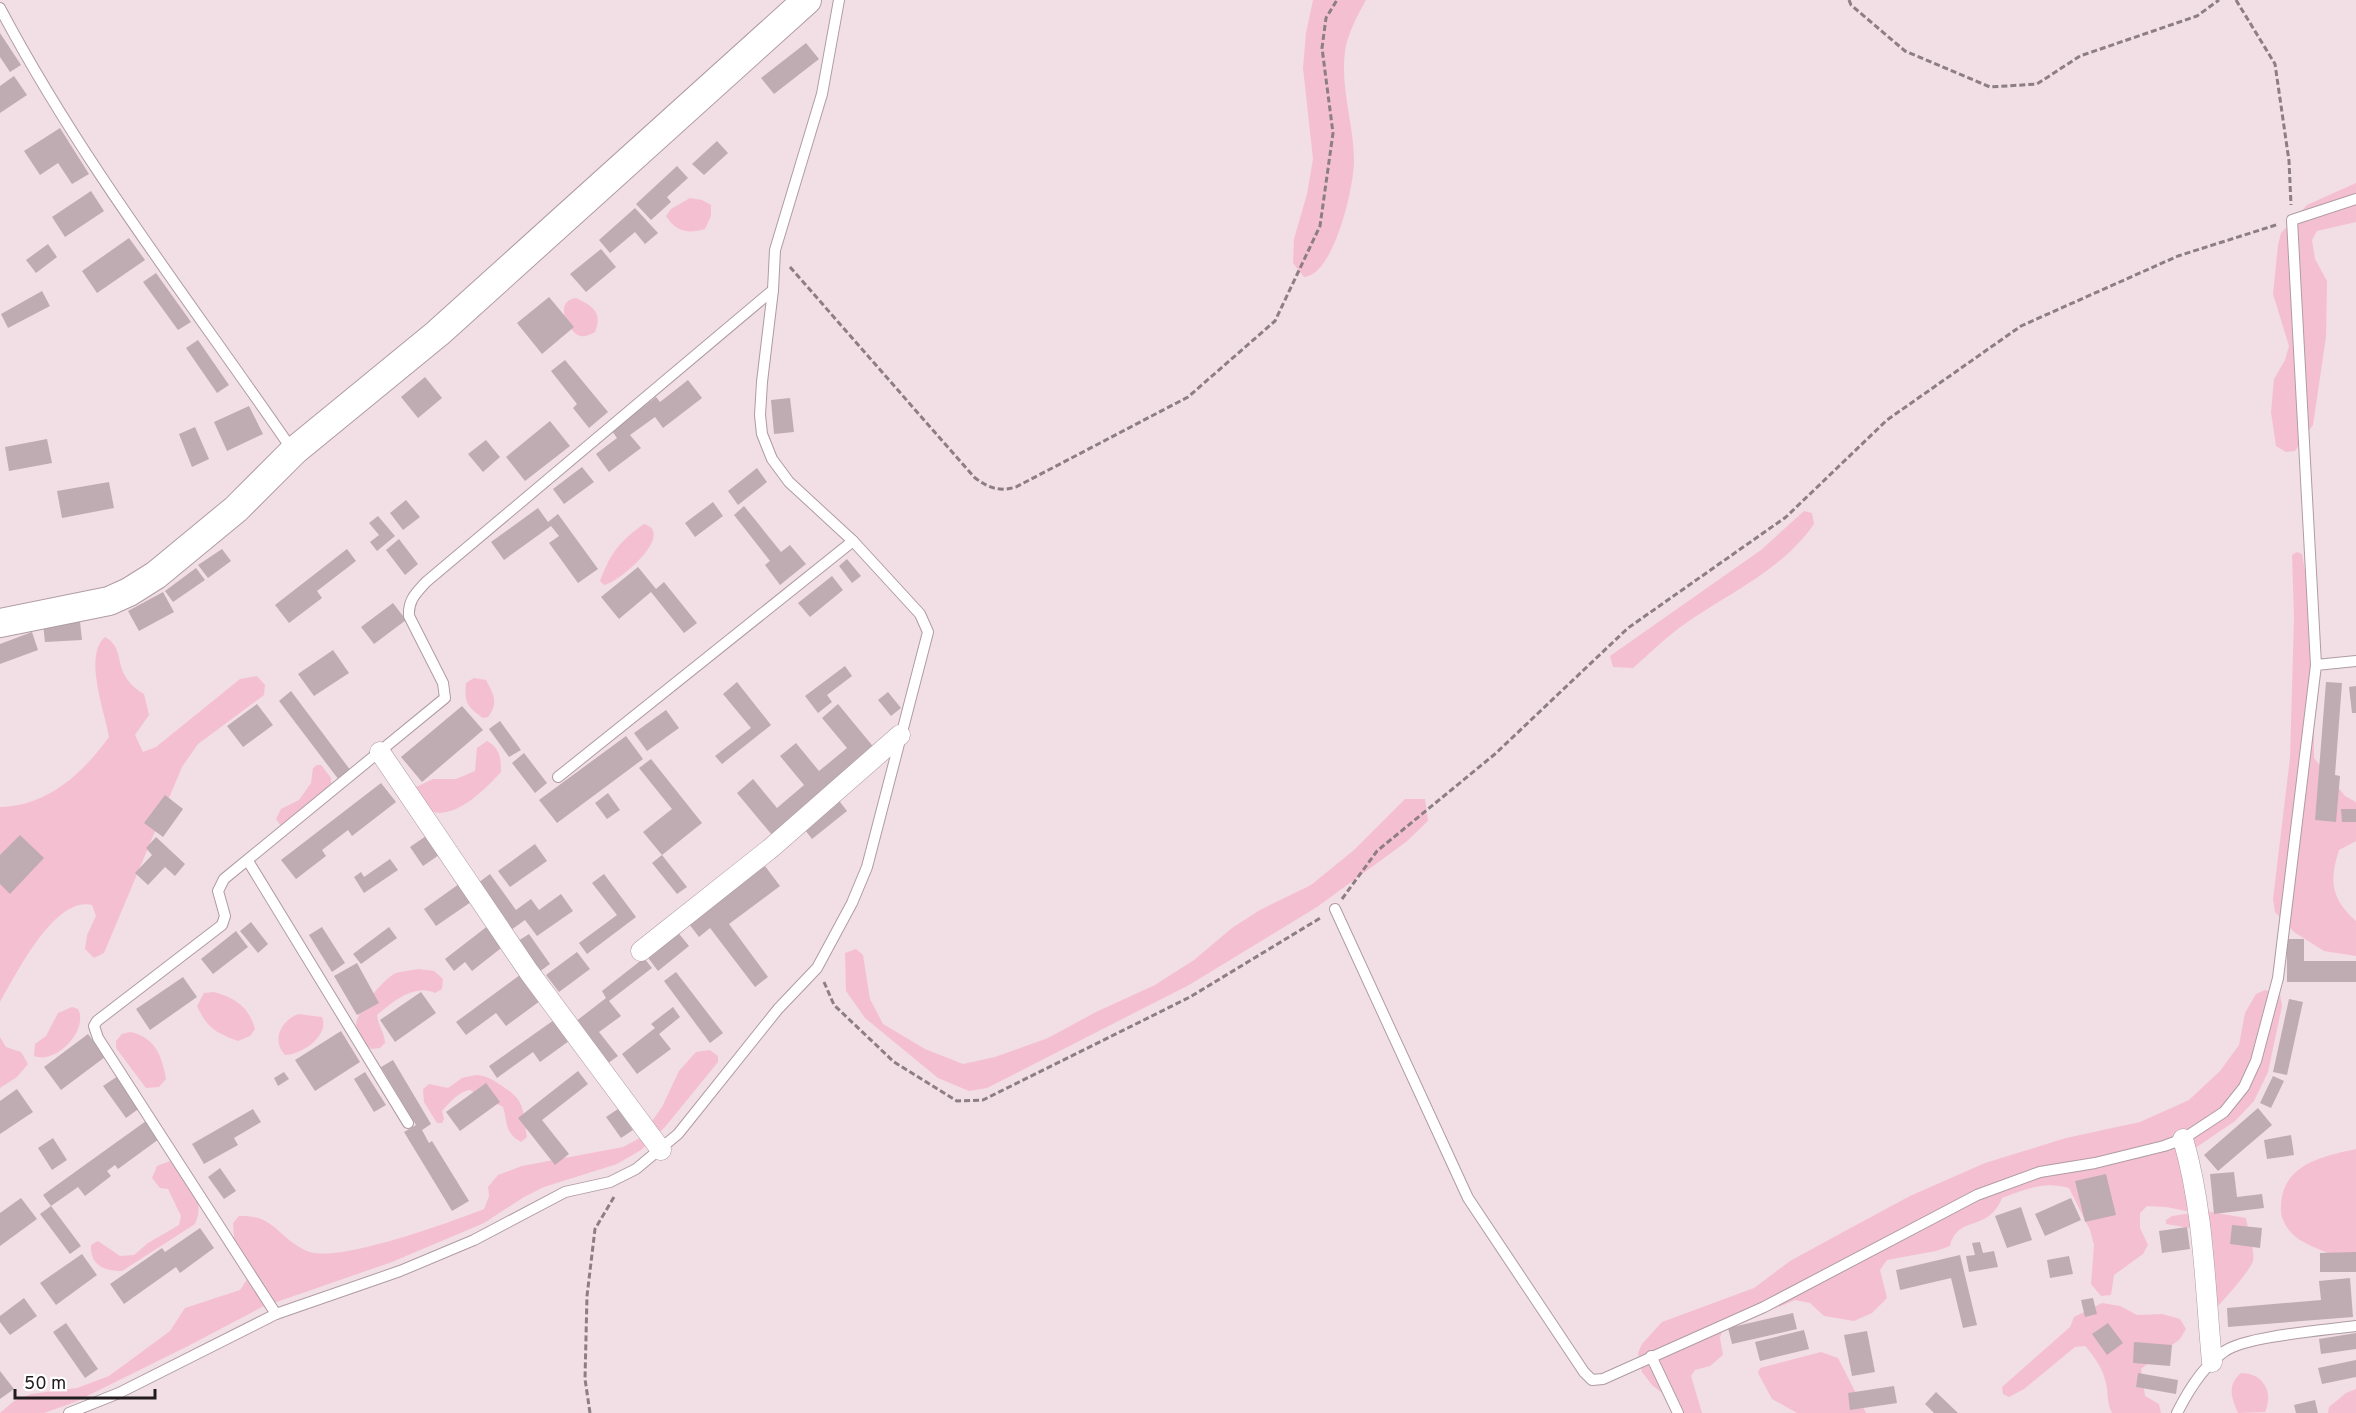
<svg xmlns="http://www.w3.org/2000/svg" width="2356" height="1413" font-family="Overpass,sans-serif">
<rect width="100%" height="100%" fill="#f2dee5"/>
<g fill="#f5bfd2">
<path d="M1313,0H1366C1357,16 1348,33 1345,51C1340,88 1354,124 1354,161C1354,187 1334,275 1304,277L1293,263L1294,239L1307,194L1313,159L1303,68L1306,33Z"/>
<polygon points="2356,183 2356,222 2317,231 2312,240 2315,259 2327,281 2326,337 2313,425 2295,451 2286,452 2276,446 2271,412 2274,379 2285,360 2289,346 2273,294 2278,245 2281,233 2307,205"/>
<path d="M690,198L702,200L711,205V216L705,229C688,234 676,232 666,216L671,209Z"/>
<path d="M576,298C593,306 603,313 595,332C591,334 586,337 581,336C571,335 551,302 576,298Z"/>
<path d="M1804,511L1812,513L1814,524C1780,573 1725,594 1679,628C1663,640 1648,655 1633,668L1613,667L1610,656L1761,550Z"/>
<path d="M644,524C676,533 620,582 604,585L600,581C610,553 621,540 644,524Z"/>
<path d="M2297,552L2302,554L2308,588L2314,657V758L2345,796L2356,802V841L2339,850C2329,881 2331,899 2356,921V956L2324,951L2294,932L2275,912L2273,899L2290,758L2294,617L2292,555Z"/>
<path d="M105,637C121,646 117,659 124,674C129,683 135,689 144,694L149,715L135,735L143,752L156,747L240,679L257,676L265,685L264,695L198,744L182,767L104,953L94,958L85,949L87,935L96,916L92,905C54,896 16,975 0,1002V807C48,806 83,773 109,737C105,712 83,656 105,637Z"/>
<path d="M474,678L486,680C494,695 499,703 488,717L483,718C467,707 464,702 466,683Z"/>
<path d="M487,741C500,748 501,758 501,772C486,788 463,812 440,813C435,813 429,810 425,809L412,789L433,779H456L475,771L477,748Z"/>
<polygon points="317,765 321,765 331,778 331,787 281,826 276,819 281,809 299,800 311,783 313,768"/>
<polygon points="1405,799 1425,799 1428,821 1406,842 1317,907 1189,985 987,1088 969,1091 938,1078 865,1018 846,991 845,953 856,949 863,955 870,999 883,1024 925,1049 963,1064 995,1057 1048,1038 1096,1012 1155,985 1194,960 1232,928 1260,910 1311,885 1354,850"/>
<path d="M419,969L434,971L443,979L442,989L435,993C415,983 392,1002 377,1015C378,1026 385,1033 385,1043L380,1048L371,1049C365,1043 356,1035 356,1025C356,1012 384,978 396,973C403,971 412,970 419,969Z"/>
<path d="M2265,990L2280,994L2282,1006L2268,1072L2254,1101L2235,1121L2188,1153L2195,1205L2186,1211L2166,1207L2147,1206L2140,1213V1228L2148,1245L2143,1254L2114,1275L2111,1295L2101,1296L2091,1284L2094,1245L2090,1230L2069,1188C2043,1181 2027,1189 2002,1198C1988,1233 1958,1214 1950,1246L1936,1251L1887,1260L1880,1270L1887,1298L1872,1313L1854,1321L1824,1316L1810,1303L1795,1300L1722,1331L1720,1338L1723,1355L1710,1366L1695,1370L1691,1376L1702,1413H1675L1670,1399L1652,1385L1642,1372L1638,1353L1642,1344L1662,1322L1754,1288L1790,1261L1845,1231L1910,1196L1985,1163L2066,1138L2140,1122L2189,1100L2220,1071L2239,1045L2245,1013L2256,994Z"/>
<path d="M214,992C235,998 249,1007 255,1029L250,1036L238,1041C216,1033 207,1028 197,1006L204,993Z"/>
<path d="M72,1007L78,1009C89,1030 56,1065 34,1056L35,1044L46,1036L58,1013Z"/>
<path d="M298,1014L322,1017C330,1035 302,1055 285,1055C271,1040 281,1021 298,1014Z"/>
<path d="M130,1032C155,1037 162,1056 166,1079L159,1087L146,1088L116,1048V1041L122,1034Z"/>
<polygon points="0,1037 6,1047 21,1052 28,1064 17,1077 0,1088"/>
<path d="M710,1050L718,1056V1062L665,1127L641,1150L617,1164L544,1187L524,1197L484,1223L392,1262L262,1307L188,1346L75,1402L44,1413H0L14,1401L31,1394L77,1388L109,1376L170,1331L185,1308L240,1290L248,1278L235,1250L233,1223L239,1216C276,1214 279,1241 310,1252C341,1262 451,1222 484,1209L489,1196L488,1187L498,1175L522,1166L623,1147L640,1138L662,1107L679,1071L696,1052Z"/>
<path d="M476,1075C484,1075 492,1079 499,1084C526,1101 522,1107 527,1137L521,1142C504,1132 508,1123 503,1107L470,1090C458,1092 450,1102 442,1111L444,1119L442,1123H437L424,1102L423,1089L429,1084L448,1088L462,1078Z"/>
<path d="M2356,1149V1263C2338,1256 2316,1250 2300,1240C2290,1234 2281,1221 2281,1210C2280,1165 2320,1157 2356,1149Z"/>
<path d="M170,1161C187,1177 207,1200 195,1224L122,1271C104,1271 90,1265 91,1245L98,1241L120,1256L134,1255L148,1243L179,1225L181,1216L168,1189L160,1188L152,1178L157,1166Z"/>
<path d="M2205,1211L2246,1218C2248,1231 2255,1249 2253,1261C2252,1268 2221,1304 2214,1310L2204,1238L2190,1228L2166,1224V1220L2172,1216Z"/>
<path d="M2102,1303L2120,1306L2137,1315L2162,1314L2180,1319L2186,1329L2180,1339L2141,1369L2145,1396L2159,1404L2161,1413H2112C2108,1405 2108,1398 2107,1389C2105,1372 2096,1358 2085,1346L2075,1347L2024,1389L2009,1397L2003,1394L2002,1387L2070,1327L2074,1317Z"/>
<polygon points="1821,1352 1838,1358 1866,1413 1797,1413 1772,1399 1758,1373 1760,1368"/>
<path d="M2241,1373C2263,1373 2274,1392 2265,1412L2238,1413C2231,1397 2227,1385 2241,1373Z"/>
<polygon points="2356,1389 2356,1413 2328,1413 2329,1407 2346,1393"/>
</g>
<g fill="#bfacb3">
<polygon points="0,33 21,65 10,72 0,57"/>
<polygon points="806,43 819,59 774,94 761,78"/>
<polygon points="14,76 27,95 0,113 0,86"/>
<polygon points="60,128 89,174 72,184 58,163 40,175 24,151"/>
<polygon points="717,141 728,153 704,175 692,164"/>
<polygon points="677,166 688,178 667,197 671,202 651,220 636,204"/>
<polygon points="91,191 104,211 65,237 52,217"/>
<polygon points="635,208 658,233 645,244 635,232 610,253 599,240"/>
<polygon points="129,238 145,260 97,293 82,271"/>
<polygon points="48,244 57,257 36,273 26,260"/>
<polygon points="601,249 616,267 586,292 570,274"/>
<polygon points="156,273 191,322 178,330 143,282"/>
<polygon points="42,291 50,306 8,328 1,314"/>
<polygon points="549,297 574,327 542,354 517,323"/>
<polygon points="198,340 229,385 217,393 186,348"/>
<polygon points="565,360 608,412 589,428 573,408 577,404 551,371"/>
<polygon points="425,377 442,398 418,418 401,397"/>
<polygon points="688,380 702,398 663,428 655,417 630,435 641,448 609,472 596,454 617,438 612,431 656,397 660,402"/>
<polygon points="790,398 794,432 774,434 771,400"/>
<polygon points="249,406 263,434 227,451 214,422"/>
<polygon points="550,421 570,446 525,481 506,457"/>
<polygon points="195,427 209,459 192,467 179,434"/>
<polygon points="47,439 52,463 9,471 5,447"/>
<polygon points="486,440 500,457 483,472 468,454"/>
<polygon points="582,467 594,482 564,504 553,489"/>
<polygon points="757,468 767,482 738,505 728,491"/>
<polygon points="109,482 114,508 62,518 57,491"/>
<polygon points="406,500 420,517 403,530 390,513"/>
<polygon points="713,502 723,516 695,537 685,523"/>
<polygon points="744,506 781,552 790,545 806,564 780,585 765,565 770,561 734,515"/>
<polygon points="538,508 548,522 558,514 598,569 578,583 549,543 559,536 551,526 504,560 491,542"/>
<polygon points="378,516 395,536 377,551 370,542 379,535 369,523"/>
<polygon points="399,539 418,564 405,575 386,550"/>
<polygon points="222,549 231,561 208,578 198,565"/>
<polygon points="347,549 356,561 317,591 322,598 289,623 275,605"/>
<polygon points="847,559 861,576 852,583 839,566"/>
<polygon points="638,567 656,589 664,582 697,623 684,633 651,592 619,619 601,597"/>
<polygon points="196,568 205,580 173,602 165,591"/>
<polygon points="832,576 843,590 810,617 798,603"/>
<polygon points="163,592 174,612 139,631 128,611"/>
<polygon points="393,603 406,620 374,644 361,627"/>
<polygon points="80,622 82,640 45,642 43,624"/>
<polygon points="32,632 38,650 0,664 0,644"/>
<polygon points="333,650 349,673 314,696 298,674"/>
<polygon points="845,666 852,676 827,695 832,702 818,713 805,696"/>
<polygon points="737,682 771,725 722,764 715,756 751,728 723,694"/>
<polygon points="2326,682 2342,683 2335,775 2340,776 2336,822 2315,820"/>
<polygon points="2356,686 2356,713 2352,713 2349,687"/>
<polygon points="291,691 351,771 339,780 279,701"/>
<polygon points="888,692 901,708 891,716 878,700"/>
<polygon points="257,704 273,725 243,747 227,726"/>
<polygon points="838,704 876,750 772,835 737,793 753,779 777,808 804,785 780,756 796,743 819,771 847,748 822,718"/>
<polygon points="462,706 483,730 422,782 401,757"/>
<polygon points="666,710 679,728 647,751 634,733"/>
<polygon points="500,721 521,750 509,757 489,729"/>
<polygon points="626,736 643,759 557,823 539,800"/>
<polygon points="524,753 547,783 535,793 512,763"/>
<polygon points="651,759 702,823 662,855 643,832 672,809 639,768"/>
<polygon points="381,783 396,802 352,836 348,830 322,850 326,856 296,879 281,860"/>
<polygon points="608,793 620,810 607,819 595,803"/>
<polygon points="165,795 183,809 163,837 144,823"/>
<polygon points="837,798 847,811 812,839 802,826"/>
<polygon points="2341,809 2356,809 2356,822 2342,822"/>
<polygon points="429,834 442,853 423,866 410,847"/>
<polygon points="20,835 44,858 10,894 0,884 0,855"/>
<polygon points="156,837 185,864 175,876 165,867 148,885 135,873 152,855 146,848"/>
<polygon points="535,844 547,861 510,887 498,871"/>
<polygon points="662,855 687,887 677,894 652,863"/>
<polygon points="390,859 398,870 364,893 354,877 361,872 364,877"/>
<polygon points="765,866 780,886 729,924 768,977 755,987 710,928 699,937 686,920 714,905"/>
<polygon points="490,874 516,910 531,899 539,910 561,894 573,911 537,936 525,920 511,930 478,883"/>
<polygon points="604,874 636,917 587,954 579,943 617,915 592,883"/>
<polygon points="459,884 471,902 436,926 424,909"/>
<polygon points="251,922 268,944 258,953 240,931"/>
<polygon points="489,925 505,945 472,971 465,962 454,971 445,959"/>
<polygon points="322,927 345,963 332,972 309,935"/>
<polygon points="389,927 397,938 361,964 353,954"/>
<polygon points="676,930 689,946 658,971 646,955"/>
<polygon points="236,931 248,947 213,974 201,959"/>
<polygon points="529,934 550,964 539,972 518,941"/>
<polygon points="2287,939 2304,939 2304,961 2356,961 2356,982 2287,982"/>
<polygon points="577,952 590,969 559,992 546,975"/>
<polygon points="644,958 652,968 609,1001 621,1016 599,1032 618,1056 607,1064 575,1022 606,998 602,991"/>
<polygon points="357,963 379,1003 357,1015 334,976"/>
<polygon points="676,972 723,1033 710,1043 664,981"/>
<polygon points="520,975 540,1001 506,1026 496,1013 466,1035 456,1022"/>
<polygon points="183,977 197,997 150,1030 136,1009"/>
<polygon points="421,992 436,1013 395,1042 380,1020"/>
<polygon points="2289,999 2303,1002 2287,1075 2273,1072"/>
<polygon points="673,1007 680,1017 659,1034 671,1049 637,1074 622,1054 655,1028 651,1024"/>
<polygon points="554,1020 569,1041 540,1062 533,1052 497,1078 489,1066"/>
<polygon points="341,1031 360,1062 315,1091 295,1060"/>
<polygon points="88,1034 105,1057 61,1090 44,1067"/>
<polygon points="393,1060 431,1124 422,1130 429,1143 432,1141 469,1201 452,1211 404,1132 416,1125 381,1067"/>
<polygon points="578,1071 588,1084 542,1120 569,1154 555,1165 518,1118"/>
<polygon points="284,1072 289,1079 278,1086 274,1078"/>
<polygon points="365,1072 386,1105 374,1112 354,1079"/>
<polygon points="118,1076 141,1107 126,1118 103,1086"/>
<polygon points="2273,1076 2284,1081 2271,1108 2260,1103"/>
<polygon points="486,1083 500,1102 460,1131 446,1112"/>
<polygon points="17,1089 33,1112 0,1134 0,1101"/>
<polygon points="2258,1108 2272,1125 2218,1171 2204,1155"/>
<polygon points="253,1109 261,1122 234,1138 238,1145 204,1164 192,1144"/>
<polygon points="618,1109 633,1130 621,1138 606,1117"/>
<polygon points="146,1121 159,1139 118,1169 115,1165 107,1171 111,1176 85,1196 78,1187 51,1206 43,1195"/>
<polygon points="2291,1135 2294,1155 2267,1159 2264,1140"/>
<polygon points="53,1138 67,1160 52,1170 38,1148"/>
<polygon points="220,1168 236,1191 224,1199 208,1177"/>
<polygon points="2234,1172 2237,1197 2262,1194 2264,1208 2214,1214 2210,1174"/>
<polygon points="2106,1174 2116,1215 2085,1222 2075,1181"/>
<polygon points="21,1198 37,1219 0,1246 0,1213"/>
<polygon points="2071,1198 2081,1220 2045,1236 2035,1214"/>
<polygon points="51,1206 81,1246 70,1254 40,1214"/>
<polygon points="2021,1207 2032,1240 2007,1248 1995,1216"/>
<polygon points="2232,1225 2262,1228 2260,1248 2230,1244"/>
<polygon points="2187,1227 2190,1249 2162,1253 2159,1231"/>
<polygon points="200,1228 214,1248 180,1273 176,1267 124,1304 110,1284 162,1248 165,1252"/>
<polygon points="1980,1242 1983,1253 1994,1251 1998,1267 1969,1272 1966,1256 1975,1255 1972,1243"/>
<polygon points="2356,1252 2356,1272 2320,1272 2320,1253"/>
<polygon points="82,1254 97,1275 56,1305 40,1283"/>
<polygon points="1960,1255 1977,1325 1963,1328 1951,1278 1900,1290 1896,1270"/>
<polygon points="2069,1256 2073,1274 2050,1278 2047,1260"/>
<polygon points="2350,1278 2353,1317 2228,1327 2227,1308 2321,1300 2319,1281"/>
<polygon points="24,1298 37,1316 10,1335 0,1322 0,1316"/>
<polygon points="2093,1298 2097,1314 2085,1317 2081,1300"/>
<polygon points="1793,1313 1797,1329 1732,1344 1728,1328"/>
<polygon points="66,1323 98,1369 85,1378 53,1332"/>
<polygon points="2108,1323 2123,1343 2107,1355 2092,1334"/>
<polygon points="1804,1330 1809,1349 1760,1361 1755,1342"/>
<polygon points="1867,1331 1875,1372 1852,1376 1844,1335"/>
<polygon points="2356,1333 2356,1349 2321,1354 2319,1339"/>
<polygon points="2134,1342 2172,1345 2170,1366 2133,1363"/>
<polygon points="2356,1360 2356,1377 2322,1384 2318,1368"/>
<polygon points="0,1371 14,1389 0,1399"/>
<polygon points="2138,1373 2178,1380 2176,1394 2136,1387"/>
<polygon points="1894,1386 1897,1403 1850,1410 1848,1393"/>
<polygon points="1936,1392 1958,1413 1934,1413 1925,1404"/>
<polygon points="2315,1400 2318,1413 2296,1413 2294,1405"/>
</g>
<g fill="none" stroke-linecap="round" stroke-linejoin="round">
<g stroke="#af9ca3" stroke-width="12">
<g id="lane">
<path d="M0,8C83,165 193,305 293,451"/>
<polyline points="2316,665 2292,220 2356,199"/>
<polyline points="558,777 853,541"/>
<polyline points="248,861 408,1123"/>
<polyline points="1335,909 1468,1198 1584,1372 1592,1380 1603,1379 1764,1307 1977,1195 2040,1172 2095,1163 2164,1146 2183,1139 2224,1112 2244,1087 2256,1061 2278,978 2316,665 2356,661"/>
<path d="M276,1314L98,1038L94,1026L97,1021L222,925L225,916L218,891L224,879L445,698L443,683L409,616C408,600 416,593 426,582L773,290"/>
<polyline points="1651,1356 1678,1413"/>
<polyline points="69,1413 119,1393 276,1314 400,1271 474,1240 565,1192 610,1182 636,1169 678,1134 778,1009 817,968 852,903 867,867 928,632 920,614 853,541 789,482 772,459 762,434 760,415 762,382 773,290 775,250 822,94 839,0"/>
<path d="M2177,1413C2188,1391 2204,1365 2225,1351C2246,1336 2327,1330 2356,1326"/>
</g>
</g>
<g stroke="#af9ca3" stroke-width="21">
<g id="street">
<polyline points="380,752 529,972 661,1150"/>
<polyline points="641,951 771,848 900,735"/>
<path d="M2183,1139C2204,1210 2205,1288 2212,1362"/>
</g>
</g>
<g stroke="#af9ca3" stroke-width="30">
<polyline id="secondary" points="0,623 109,601 129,592 156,575 236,509 294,451 438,333 807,0"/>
</g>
<g stroke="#8c7e84" stroke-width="3" stroke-dasharray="6 3" stroke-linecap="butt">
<polyline points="1849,0 1851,5 1905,51 1990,87 2037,84 2080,56 2197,16 2219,0"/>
<polyline points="2236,0 2275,64 2289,161 2291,205"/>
<path d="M790,267L974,477C988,488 999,492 1016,487L1188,397L1275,321L1320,226L1333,133L1322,48L1326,18L1337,0"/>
<polyline points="1342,899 1377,851 1495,754 1628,628 1786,517 1887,420 2021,326 2178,256 2279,224"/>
<polyline points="824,982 834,1005 894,1062 957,1101 983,1100 1190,997 1322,917"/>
<polyline points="590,1413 585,1379 587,1296 595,1229 614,1197"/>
</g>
<use href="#lane" stroke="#fff" stroke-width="10"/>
<use href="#street" stroke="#fff" stroke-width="20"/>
<use href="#secondary" stroke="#fff" stroke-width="28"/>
</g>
<path d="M15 1389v9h140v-9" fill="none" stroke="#231c1f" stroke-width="3"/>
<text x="24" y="1389" font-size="18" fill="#231c1f" stroke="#ffffff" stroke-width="4.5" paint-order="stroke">50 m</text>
</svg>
